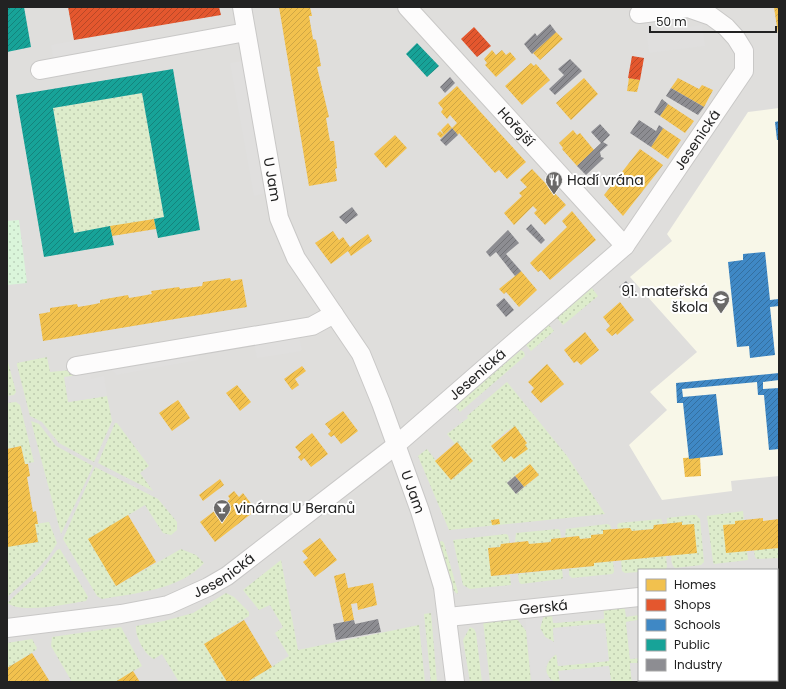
<svg xmlns="http://www.w3.org/2000/svg" width="786" height="689" font-family="Poppins,sans-serif">
<defs>
<pattern id="grass-dots" width="8" height="8" patternUnits="userSpaceOnUse"><rect width="8" height="8" fill="#ddeccb"/><path d="M2 2h.1M6 6h.1" fill="none" stroke="#bdcaae" stroke-width="1.8" stroke-linecap="round"/></pattern>
<pattern id="park-dots" width="8" height="8" patternUnits="userSpaceOnUse"><rect width="8" height="8" fill="#daf5da"/><path d="M2 2h.1M6 6h.1" fill="none" stroke="#bbd2bb" stroke-width="1.8" stroke-linecap="round"/></pattern>
<pattern id="homes-hatch" width="6" height="6" patternUnits="userSpaceOnUse"><rect width="6" height="6" fill="#f2c14e"/><path d="M-1 1l2-2M0 6l6-6M5 7l2-2" fill="none" stroke="#cfa644"/></pattern>
<pattern id="shops-hatch" width="6" height="6" patternUnits="userSpaceOnUse"><rect width="6" height="6" fill="#e4572e"/><path d="M-1 1l2-2M0 6l6-6M5 7l2-2" fill="none" stroke="#b84827"/></pattern>
<pattern id="schools-hatch" width="6" height="6" patternUnits="userSpaceOnUse"><rect width="6" height="6" fill="#3f88c5"/><path d="M-1 1l2-2M0 6l6-6M5 7l2-2" fill="none" stroke="#346fa0"/></pattern>
<pattern id="public-hatch" width="6" height="6" patternUnits="userSpaceOnUse"><rect width="6" height="6" fill="#17a398"/><path d="M-1 1l2-2M0 6l6-6M5 7l2-2" fill="none" stroke="#14847c"/></pattern>
<pattern id="industry-hatch" width="6" height="6" patternUnits="userSpaceOnUse"><rect width="6" height="6" fill="#8d8d92"/><path d="M-1 1l2-2M0 6l6-6M5 7l2-2" fill="none" stroke="#737377"/></pattern>
</defs>
<rect width="100%" height="100%" fill="#f0eeeb"/>
<path fill="#dfdedc" fill-rule="evenodd" d="M7,7H779V682H7ZM639,570H777V680H639Z"/>
<polygon fill="#f8f7e8" points="779,108 779,476 731,481 732,491 662,500 629,445 667,410 650,392 697,352 630,277 672,241 667,234 748,112"/>
<g fill="url(#grass-dots)" fill-rule="evenodd">
<polygon points="142,93 164,217 74,233 53,108"/>
<polygon points="591,287 598,296 563,325 556,317"/>
<polygon points="549,325 554,331 531,351 526,345"/>
<polygon points="521,350 524,352 525,356 460,412 455,406"/>
<polygon points="47,357 50,372 71,370 77,375 68,402 107,396 112,421 94,462 59,443 42,422 30,416 17,365 17,363"/>
<polygon points="7,358 16,392 14,395 7,396"/>
<path d="M507,382L567,456L605,514L449,530L418,456L427,449L451,480L473,461L457,442L455,444L447,434L468,418L467,416ZM515,427L527,442L525,445L527,449L514,459L511,456L504,462L491,446L506,431ZM530,464L539,475L516,494L507,482Z"/>
<polygon points="16,402 20,405 34,462 25,464 21,446 7,449 7,403"/>
<polygon points="31,421 39,424 56,446 93,466 61,534"/>
<polygon points="115,423 117,423 149,466 140,473 153,491 98,463"/>
<path d="M95,467L158,499L177,522V530L171,535L163,533L145,505L89,539L116,586L181,549L196,555L204,563C180,590 135,593 102,599L97,596L63,539Z"/>
<polygon points="743,511 748,560 714,564 713,562 707,516"/>
<path d="M692,515H696L700,519L704,562L701,565L675,568C665,559 678,536 682,525V523L667,524V518Z"/>
<polygon points="661,519 663,524 654,525 653,529 632,531 630,528 618,529 617,525 619,523"/>
<path d="M49,522L57,543C45,565 25,581 7,597V546L38,542L35,524Z"/>
<polygon points="607,524 610,525 612,530 603,530 603,534 591,535 591,538 580,539 579,536 565,537 566,529"/>
<polygon points="558,529 560,530 561,538 551,539 551,542 529,544 528,541 515,542 516,533"/>
<polygon points="506,534 508,535 510,543 501,544 500,547 488,548 491,576 510,575 511,585 470,589 463,585 453,540"/>
<polygon points="442,541 444,543 458,592 457,594 453,590 438,542"/>
<polygon points="779,548 779,558 757,559 755,557 754,550"/>
<path d="M60,549L88,597L86,601C66,604 23,614 7,603L41,572L57,550Z"/>
<polygon points="666,556 667,567 665,570 639,570 639,572 625,573 622,571 621,560"/>
<polygon points="281,560 298,650 419,625 425,682 247,682 289,656 275,633 283,627 270,605 259,610 243,590"/>
<polygon points="613,561 614,572 612,574 572,578 569,575 569,569 594,566 594,563"/>
<polygon points="562,569 563,578 561,579 521,584 519,582 518,574"/>
<path d="M226,593L234,597L249,612V616L204,644L227,682H179L162,654L154,659C144,654 135,636 136,626L164,621L193,613Z"/>
<path d="M624,604L626,617L639,615V620L626,622L630,659L639,658V663L630,664L632,682H611L609,666L559,671L560,682C542,682 543,661 557,654L558,666L608,661L553,629L554,642L545,637L540,628L543,618L552,612L553,623L604,619L603,606Z"/>
<polygon points="431,613 437,682 431,682 424,614"/>
<polygon points="517,619 526,631 531,682 490,682 483,621"/>
<polygon points="121,627 142,666 115,682 72,682 51,646 52,637"/>
<polygon points="470,627 474,629 476,633 482,682 470,682 463,640"/>
<polygon points="32,639 37,648 36,650 7,668 7,643"/>
</g>
<polygon fill="url(#park-dots)" points="19,220 27,283 7,285 7,221"/>
<g fill="#e0dfde">
<polygon points="681,16 683,28 702,25 705,46 649,53 645,21"/>
<polygon points="125,32 132,48 54,62 51,45"/>
<polygon points="243,61 266,193 254,196 230,63"/>
<polygon points="299,336 302,351 257,358 254,344"/>
<polygon points="201,353 198,360 116,375 111,369"/>
<polygon points="90,373 91,379 104,376 107,396 68,402 64,377"/>
<polygon points="603,606 604,619 553,623 552,612 543,618 540,628 545,637 554,642 553,628 605,623 609,661 558,666 556,654 548,660 545,670 550,679 553,682 532,682 525,614"/>
<polygon points="639,620 639,658 630,659 626,622"/>
<polygon points="630,663 639,663 639,680 715,680 715,682 632,682"/>
<polygon points="609,666 611,682 560,682 558,671"/>
</g>
<g fill="url(#homes-hatch)">
<polygon points="279,7 310,7 312,16 309,16 313,39 316,40 321,66 317,67 329,117 326,118 328,130 330,141 334,141 337,168 335,169 337,181 309,186"/>
<polygon points="774,7 779,7 779,34 778,34"/>
<polygon points="556,32 563,39 540,60 533,53"/>
<polygon points="492,50 496,55 502,50 506,55 510,52 516,59 496,77 485,65 487,63 484,59"/>
<polygon points="531,63 534,66 536,64 550,80 522,105 505,86"/>
<polygon points="584,78 598,94 571,120 556,103"/>
<polygon points="629,78 640,80 637,92 627,91"/>
<polygon points="678,78 699,89 702,85 713,90 704,107 671,88"/>
<polygon points="457,86 526,162 507,179 499,170 495,173 459,133 458,135 452,128 457,123 450,115 447,119 441,112 443,109 438,103"/>
<polygon points="668,104 694,121 685,133 660,116"/>
<polygon points="448,123 452,128 441,138 437,134 440,131 444,135 441,130"/>
<polygon points="663,128 681,140 668,159 651,147"/>
<polygon points="573,130 577,135 580,133 594,150 577,166 562,149 563,148 559,143"/>
<polygon points="395,135 407,148 386,168 374,154"/>
<polygon points="640,149 663,165 623,216 604,195"/>
<polygon points="532,169 566,205 545,225 534,213 537,210 533,206 514,225 504,213 522,196 519,193 527,187 520,180"/>
<polygon points="572,211 596,240 550,280 541,270 538,272 530,263 567,227 562,221"/>
<polygon points="154,219 156,229 112,236 110,226"/>
<polygon points="333,231 339,240 343,237 350,247 368,234 372,241 351,256 348,251 331,264 315,243"/>
<polygon points="521,271 537,290 519,307 506,292 504,294 499,289"/>
<polygon points="230,278 231,281 242,279 247,307 43,341 39,314 50,312 50,308 77,304 78,307 90,305 100,303 100,300 128,295 129,298 141,296 152,294 151,291 179,287 180,289 202,286 203,282"/>
<polygon points="620,302 634,320 617,335 616,333 612,336 606,330 610,326 603,317"/>
<polygon points="585,332 599,350 581,365 577,361 574,363 564,350"/>
<polygon points="547,364 564,384 541,403 531,392 534,388 528,382"/>
<polygon points="302,366 306,371 295,379 299,385 292,390 284,379"/>
<polygon points="237,385 251,402 240,411 226,393"/>
<polygon points="178,400 190,418 172,431 159,413"/>
<polygon points="343,411 358,431 341,444 334,435 331,437 328,434 331,431 325,424"/>
<polygon points="515,426 527,443 525,445 528,449 514,459 511,456 504,462 491,446"/>
<polygon points="312,433 328,454 311,467 304,458 301,461 298,457 301,454 295,447"/>
<polygon points="457,442 473,461 451,480 435,461"/>
<polygon points="21,446 25,464 28,464 30,476 27,477 33,512 36,511 38,524 35,524 38,542 7,547 7,449"/>
<polygon points="700,457 701,476 685,477 683,458"/>
<polygon points="530,464 539,475 524,487 515,476"/>
<polygon points="220,479 224,485 203,501 199,495"/>
<polygon points="234,491 239,497 243,493 256,510 215,542 200,522 230,499 228,496"/>
<polygon points="128,515 156,562 116,586 88,539"/>
<polygon points="763,518 763,521 779,519 779,548 726,553 723,525 735,524 735,521"/>
<polygon points="499,519 500,524 492,525 491,520"/>
<polygon points="682,522 682,525 694,524 697,553 594,563 594,566 491,576 488,548 500,547 501,544 528,541 529,544 551,542 551,539 579,536 580,539 591,538 591,535 603,534 603,530 630,528 632,531 653,529 654,525"/>
<polygon points="320,538 337,560 315,577 303,562 308,558 302,551"/>
<polygon points="345,573 348,588 373,583 377,605 358,610 357,603 351,604 354,620 344,622 334,576"/>
<polygon points="244,620 272,667 247,682 227,682 204,644"/>
<polygon points="32,653 50,682 7,682 7,668"/>
<polygon points="133,671 140,682 115,682"/>
</g>
<g fill="url(#shops-hatch)">
<polygon points="68,7 219,7 221,15 74,40"/>
<polygon points="474,27 491,46 477,57 461,39"/>
<polygon points="632,56 644,58 640,80 628,78"/>
</g>
<g fill="url(#schools-hatch)">
<polygon points="779,121 779,140 777,140 775,122"/>
<polygon points="765,252 770,300 779,299 779,306 770,307 775,355 750,358 749,346 737,347 728,262 743,260 743,254"/>
<polygon points="779,373 779,380 763,382 763,389 779,388 779,449 769,450 764,395 758,395 757,382 682,389 683,397 716,394 723,455 689,459 683,403 677,403 676,383"/>
</g>
<g fill="url(#public-hatch)">
<polygon points="7,7 24,7 31,47 7,52"/>
<polygon points="417,43 439,66 427,77 406,54"/>
<polygon points="173,69 200,230 158,238 154,219 164,217 142,93 53,108 74,233 110,226 114,245 44,257 16,95"/>
</g>
<g fill="url(#industry-hatch)">
<polygon points="550,24 556,32 532,54 524,44 535,33 537,36"/>
<polygon points="570,59 582,71 555,95 549,89 564,75 558,69"/>
<polygon points="450,77 455,83 445,93 440,87"/>
<polygon points="671,88 704,107 698,115 666,96"/>
<polygon points="662,99 668,104 660,116 654,112"/>
<polygon points="639,120 656,131 659,125 663,128 651,147 630,133"/>
<polygon points="600,124 610,135 603,142 608,145 600,152 601,157 604,158 586,175 577,166 601,143 591,132"/>
<polygon points="452,128 458,135 446,146 440,140"/>
<polygon points="352,207 358,215 346,224 339,217"/>
<polygon points="531,224 545,240 541,244 526,229"/>
<polygon points="508,230 519,243 506,254 521,271 515,276 496,252 490,257 486,252"/>
<polygon points="626,281 636,292 629,298 619,287"/>
<polygon points="504,298 514,310 506,317 496,305"/>
<polygon points="515,476 524,487 516,494 507,483"/>
<polygon points="378,619 381,632 336,640 333,624 354,620 355,624"/>
</g>
<g fill="none" stroke-linecap="round" stroke-linejoin="round">
<g stroke="#c9c8c7" stroke-width="20">
<g id="street">
<path id="s1" d="M242,7L279,218L296,258L361,354L381,403L420,511L443,587L455,682"/>
<path id="s2" d="M407,7L625,246"/>
<polyline points="40,70 246,32"/>
<polyline points="76,366 312,326 334,314"/>
<polyline points="777,583 779,583"/>
<path id="s3" d="M448,617L639,597"/>
<path id="s4" d="M7,628L121,614L168,605L208,587L227,576L395,446L625,246L744,71V51L736,38L726,27L711,16L688,8L639,14"/>
</g>
</g>
<use href="#street" stroke="#fdfcfc" stroke-width="18"/>
</g>
<defs>
<g id="restaurant-pin" transform="scale(0.9)"><path d="M0 17L-7.5 6A9.5 9.5 0 1 1 7.5 6Z" fill="#6a6968" stroke="#fff"/><path d="M-5-6h1v4h1v-4h1v4h1v-4h1v5L-1.5 .5V6h-2V.5L-5-1ZM5-6V6H3V1.5H1.5Q1.5-4 5-6Z" fill="#fff"/></g>
<g id="school-pin" transform="scale(0.9)"><path d="M0 17L-7.5 6A9.5 9.5 0 1 1 7.5 6Z" fill="#6a6968" stroke="#fff"/><path d="M0-5L7-2L0 1L-7-2ZM-4 1L0 2.5L4 1V4Q0 6-4 4Z" fill="#fff"/></g>
<g id="bar-pin" transform="scale(0.9)"><path d="M0 17L-7.5 6A9.5 9.5 0 1 1 7.5 6Z" fill="#6a6968" stroke="#fff"/><path d="M-6-5H6L.8 .8V4.5H3.5V6h-7V4.5H-.8V.8Z" fill="#fff"/></g>
</defs>
<g fill-rule="evenodd">
<use href="#restaurant-pin" x="554" y="180"/>
<use href="#school-pin" x="721" y="299"/>
<use href="#bar-pin" x="222" y="508"/>
</g>
<g text-anchor="middle" stroke-width="4" stroke-linejoin="round" paint-order="stroke">
<g font-size="14" fill="#222" stroke="#fff">
<text dy="5" stroke="none"><textPath href="#s2" startOffset="162">Hořejší</textPath></text>
<text dy="5" stroke="none"><textPath href="#s4" startOffset="874">Jesenická</textPath></text>
<text dy="5" stroke="none"><textPath href="#s1" startOffset="175">U Jam</textPath></text>
<text dy="5" stroke="none"><textPath href="#s4" startOffset="550">Jesenická</textPath></text>
<text dy="5" stroke="none"><textPath href="#s1" startOffset="521">U Jam</textPath></text>
<text dy="5" stroke="none"><textPath href="#s4" startOffset="226">Jesenická</textPath></text>
<text dy="5" stroke="none"><textPath href="#s3" startOffset="96">Gerská</textPath></text>
</g>
<g font-size="14" fill="#222" stroke="#fff" text-anchor="start">
<text x="567" y="185">Hadí vrána</text>
<text x="708" y="296" text-anchor="end">91. mateřská<tspan x="708" dy="16">škola</tspan></text>
<text x="235" y="513">vinárna U Beranů</text>
</g>
</g>
<rect width="786" height="689" fill="none" stroke="#222222" stroke-width="16"/>
<rect x="638" y="569" width="140" height="112" fill="#ffffff" stroke="#a7a7a7"/>
<rect x="646" y="579" width="20" height="12" fill="#f2c14e" stroke="#a7a7a7"/>
<text x="674" y="589" font-size="12" fill="#222222">Homes</text>
<rect x="646" y="599" width="20" height="12" fill="#e4572e" stroke="#a7a7a7"/>
<text x="674" y="609" font-size="12" fill="#222222">Shops</text>
<rect x="646" y="619" width="20" height="12" fill="#3f88c5" stroke="#a7a7a7"/>
<text x="674" y="629" font-size="12" fill="#222222">Schools</text>
<rect x="646" y="639" width="20" height="12" fill="#17a398" stroke="#a7a7a7"/>
<text x="674" y="649" font-size="12" fill="#222222">Public</text>
<rect x="646" y="659" width="20" height="12" fill="#8d8d92" stroke="#a7a7a7"/>
<text x="674" y="669" font-size="12" fill="#222222">Industry</text>
<path d="M650 26v6h126v-6" fill="none" stroke="#222222" stroke-width="2"/>
<text x="656" y="26" font-size="12" fill="#222222" stroke="#ffffff" stroke-width="3" paint-order="stroke">50 m</text>
</svg>
